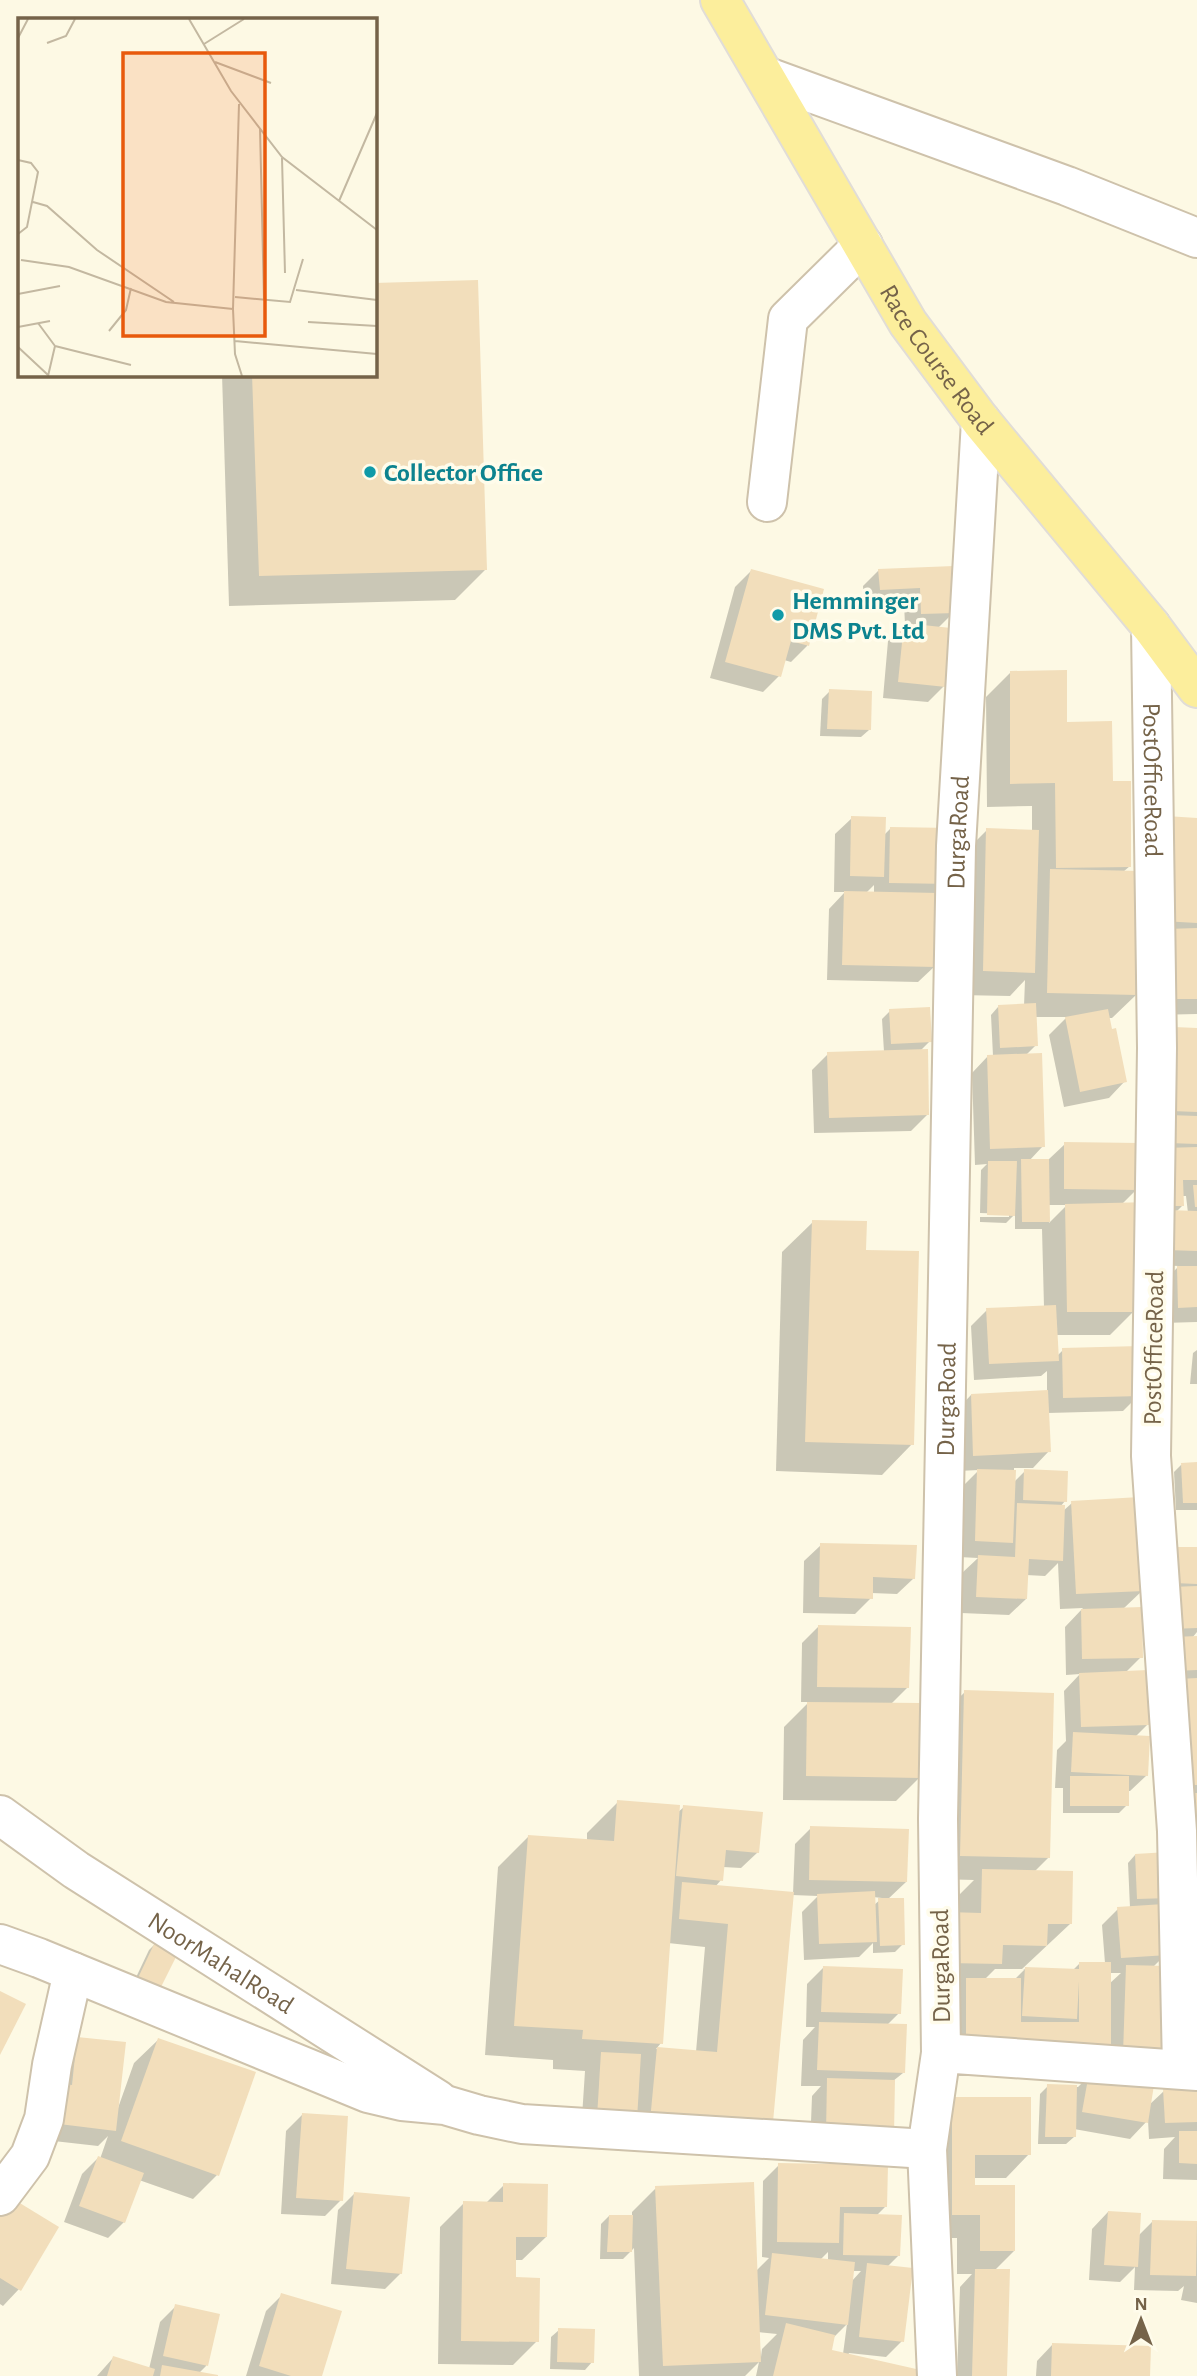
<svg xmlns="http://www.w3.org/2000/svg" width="1197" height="2376" font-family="'Alegreya Sans',sans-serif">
<rect width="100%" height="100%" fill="#fdf9e4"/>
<g fill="#0003" fill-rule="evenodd">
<polygon points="222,374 374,374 486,569 455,600 229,606"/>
<polygon points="952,568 954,612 938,628 944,686 928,702 883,698 888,641 905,625 904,603 864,605 863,586 879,570"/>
<polygon points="751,571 822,590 807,646 791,662 784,660 779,676 763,692 710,678 735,587"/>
<path d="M1010,673L1065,723L1111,783L1130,866L1123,872L1136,995L1112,1018H1108L1125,1081L1109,1098L1064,1107L1049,1035L1067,1017H1035L1036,1045L1026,1055L1043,1146L1029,1161L1048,1160L1065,1144L1136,1190L1121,1205L1149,1204L1197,1029V1322L1163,1323L1161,1284L1179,1266L1151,1265L1134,1311L1110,1335H1056L1057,1356L1063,1350L1139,1395L1123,1411L1048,1413L1049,1451L1033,1468H1014V1482L1025,1471L1065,1501L1060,1507L1063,1511L1072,1503L1143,1590L1123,1609L1141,1657L1125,1673L1148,1724L1135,1737L1147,1775L1130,1791H1127V1805L1119,1813H1063V1788H1055L1057,1750L1066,1741L1064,1691L1080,1674L1066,1675L1065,1627L1083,1608L1060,1609L1058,1563L1045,1576L1026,1575V1599L1009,1615L961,1613L962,1573L978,1558L959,1557L962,1487L979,1470L958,1471L955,1412L971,1395L1047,1392V1371L1041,1376L974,1380L971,1326L987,1310L1044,1307L1042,1229H1015V1214L1006,1223L980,1222V1217H1009V1214L980,1213L981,1170L987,1164L975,1165L972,1073L988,1056H993L991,1015L998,1007L1024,1006L1025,980L1010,996L959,995L963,854L987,830L1032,831V806L987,807L986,697ZM1182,1196H1186L1188,1213L1176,1212L1182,1206ZM1048,1205H1067L1049,1223Z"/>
<polygon points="830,691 869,730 861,737 820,736 822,699"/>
<path d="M852,818L883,836L890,829H950L935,966L918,982L827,980L829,909L845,892H834L835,834ZM874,885V893H866Z"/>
<polygon points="1197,819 1197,1014 1153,1015"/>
<polygon points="890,1011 930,1041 920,1051 927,1115 911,1131 814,1133 812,1070 828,1054 884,1052 882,1019"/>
<polygon points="813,1222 864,1251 912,1444 882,1475 776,1471 782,1252"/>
<polygon points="1197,1350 1197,1384 1190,1384 1193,1353"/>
<polygon points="1197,1464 1197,1510 1176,1510 1174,1472 1181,1465"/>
<polygon points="821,1545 914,1578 897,1594 871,1593 871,1598 855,1614 803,1613 804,1561"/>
<polygon points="1197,1549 1197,1632 1192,1638 1197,1638 1197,1822 1176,1822 1164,1596"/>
<polygon points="819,1626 908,1687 890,1705 920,1777 896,1801 783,1800 784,1727 809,1702 801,1702 802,1643"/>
<path d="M965,1692L1049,1857L1034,1872L1070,1924L1022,1969L1073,1970L1080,1963H1105L1102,1925L1118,1909L1130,1908L1128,1863L1135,1855L1184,1861H1197V1972L1166,1954L1152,1968L1147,2072L1149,2105L1164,2091L1197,2089V2180L1163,2179L1164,2149L1175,2137L1149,2139L1148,2120L1130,2139L1074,2129V2137L1066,2144H1038L1040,2094L1048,2086L1078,2087L1089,2076H943L959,1895L974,1880L937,1879L941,1715ZM995,1969H1025L1015,1979H985ZM1109,1973H1121L1109,1984Z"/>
<path d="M618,1802L677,1813L684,1807L758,1852L741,1868L723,1867L721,1880L715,1887L793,1894L795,1844L811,1828L906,1882L887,1900L903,1944L895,1952L873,1953V1943L859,1957L804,1960L802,1912L818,1896L792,1895L771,2132H581L585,2071L553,2069V2060L485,2055L498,1867L528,1837L587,1841V1833ZM873,1897L882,1898L873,1906ZM668,1943L705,1947L696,2052L656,2049L661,2043Z"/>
<polygon points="157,1942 158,1990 131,1988 149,1950"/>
<polygon points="823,1968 899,2013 887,2025 903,2073 810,2148 812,2096 821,2086 801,2086 803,2040 815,2027 806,2027 807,1984"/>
<polygon points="78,2039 118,2108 134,2063 158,2040 217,2175 193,2199 139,2180 124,2222 108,2238 64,2222 82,2174 98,2158 100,2159 108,2136 98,2146 36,2139"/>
<polygon points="953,2099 1029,2154 1006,2178 973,2178 973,2186 1014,2251 994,2271 1006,2376 957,2376 960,2287 972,2274 957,2274 957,2238 929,2238"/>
<polygon points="302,2115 341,2200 325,2216 281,2214 286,2131"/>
<path d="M779,2165L885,2207L876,2216L899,2255L887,2267L902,2341L886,2357L849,2353L848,2355L922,2376H756L759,2362L745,2376H639L634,2248L623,2259H600L601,2224L609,2216L632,2217V2212L656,2188L756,2271L769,2258L762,2257L763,2181ZM828,2252V2261L820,2260ZM852,2271H861L851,2282ZM847,2324L843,2354L830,2351L833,2338ZM758,2332L777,2334L762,2349L761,2357Z"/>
<polygon points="504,2185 546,2237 522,2260 514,2260 514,2279 537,2341 513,2365 438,2364 440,2227 464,2203 486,2203"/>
<polygon points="354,2194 401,2273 385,2289 331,2284 338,2210"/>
<polygon points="0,2202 19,2289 3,2306 0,2304"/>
<polygon points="1108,2212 1138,2236 1152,2222 1197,2222 1197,2303 1181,2300 1184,2286 1178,2291 1134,2290 1135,2267 1120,2282 1089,2280 1092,2229"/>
<polygon points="282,2295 320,2376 246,2376 266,2311"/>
<polygon points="176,2306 218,2315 206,2366 199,2373 216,2376 97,2376 113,2358 149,2369 160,2322"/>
<polygon points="559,2330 592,2362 585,2370 550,2369 551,2337"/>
<polygon points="1053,2344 1148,2376 1036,2376 1037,2361"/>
</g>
<g fill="#f2debb">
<polygon points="478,280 487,570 259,576 252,374 374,374 374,283"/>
<polygon points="954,566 956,613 921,614 920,588 880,590 878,569"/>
<polygon points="751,569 824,589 809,646 791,641 781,677 725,662"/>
<polygon points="904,623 951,628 946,687 898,682"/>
<polygon points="1067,670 1067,722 1112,721 1113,781 1131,781 1131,867 1056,868 1055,783 1010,784 1010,671"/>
<polygon points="829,689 872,691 871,730 827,729"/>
<polygon points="851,816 886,817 884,877 850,876"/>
<polygon points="1166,816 1197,818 1197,923 1162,921"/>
<polygon points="890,827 952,828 951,884 889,883"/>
<polygon points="986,828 1039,830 1035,973 983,971"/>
<polygon points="1050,869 1141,871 1137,995 1047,993"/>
<polygon points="844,891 938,893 936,967 842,965"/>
<polygon points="1197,928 1197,999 1168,999 1166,929"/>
<polygon points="1036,1003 1038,1046 1000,1048 998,1005"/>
<polygon points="930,1007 932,1042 891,1044 889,1009"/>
<polygon points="1108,1009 1112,1029 1116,1028 1127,1082 1080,1092 1065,1017"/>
<polygon points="1174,1027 1197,1028 1197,1112 1171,1111"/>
<polygon points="928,1049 929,1115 829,1118 827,1052"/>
<polygon points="1042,1053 1045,1147 990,1149 987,1055"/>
<polygon points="1170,1115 1197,1116 1197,1144 1168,1143"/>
<polygon points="1064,1142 1139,1143 1138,1190 1064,1189"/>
<polygon points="1197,1147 1197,1180 1183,1180 1184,1206 1164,1206 1164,1148"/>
<polygon points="1021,1159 1049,1159 1050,1222 1022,1222"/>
<polygon points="988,1161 1017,1161 1015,1216 987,1215"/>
<polygon points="1193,1185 1197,1185 1197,1207 1195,1207"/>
<polygon points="1152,1202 1153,1259 1135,1260 1135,1312 1067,1312 1065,1204"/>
<polygon points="1168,1210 1197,1211 1197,1251 1166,1250"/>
<polygon points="812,1220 867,1221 866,1250 919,1251 914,1445 805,1442"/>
<polygon points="1177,1266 1197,1266 1197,1307 1178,1308"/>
<polygon points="1056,1305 1059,1361 989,1364 986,1308"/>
<polygon points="1140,1346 1141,1396 1063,1398 1062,1348"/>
<polygon points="1048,1390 1051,1452 973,1456 971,1394"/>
<polygon points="1197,1462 1197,1503 1183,1503 1181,1463"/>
<polygon points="977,1469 1016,1470 1013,1543 975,1541"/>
<polygon points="1024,1469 1068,1471 1067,1502 1023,1500"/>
<polygon points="1140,1497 1144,1591 1076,1594 1071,1501"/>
<polygon points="1017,1503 1065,1505 1063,1561 1029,1559 1027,1599 976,1597 978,1555 1015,1557"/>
<polygon points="820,1543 917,1545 915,1579 873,1577 873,1599 819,1597"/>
<polygon points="1176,1547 1197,1547 1197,1584 1174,1583"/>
<polygon points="1197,1586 1197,1628 1171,1629 1171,1587"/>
<polygon points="1142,1607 1143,1658 1082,1659 1081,1609"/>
<polygon points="818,1625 911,1627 909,1688 817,1687"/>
<polygon points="1197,1636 1197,1670 1175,1671 1174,1637"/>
<polygon points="1148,1670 1150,1725 1081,1727 1079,1673"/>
<polygon points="1197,1678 1197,1785 1181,1785 1179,1679"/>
<polygon points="964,1690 1054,1693 1050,1858 960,1856"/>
<polygon points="807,1702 922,1703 921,1778 806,1776"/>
<polygon points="1073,1732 1150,1736 1148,1776 1071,1772"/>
<rect x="1070" y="1776" width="59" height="30"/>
<polygon points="1183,1793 1197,1793 1197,1815 1183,1814"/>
<polygon points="617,1800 680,1805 663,2044 582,2039 583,2030 514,2026 528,1835 614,1841"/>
<polygon points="683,1805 763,1812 759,1853 726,1850 723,1881 676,1876"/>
<polygon points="810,1826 909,1829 907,1882 809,1880"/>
<polygon points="1168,1852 1170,1898 1137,1899 1135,1854"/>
<polygon points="982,1869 1073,1871 1072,1924 1048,1924 1047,1946 1003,1945 1002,1964 946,1963 947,1912 981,1913"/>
<polygon points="682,1882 794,1892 772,2133 650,2121 657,2047 717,2052 728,1924 679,1919"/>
<polygon points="875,1891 877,1942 819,1944 817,1894"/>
<polygon points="878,1898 904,1898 905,1945 880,1946"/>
<polygon points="1164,1904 1168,1955 1121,1958 1117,1907"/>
<polygon points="156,1940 179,1951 159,1991 137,1980"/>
<polygon points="1079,1962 1111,1962 1111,2053 966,2053 966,1978 1021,1978 1021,2022 1079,2022 1079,1981 1077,2019 1022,2016 1025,1967 1079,1969"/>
<polygon points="1126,1965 1168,1966 1165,2056 1123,2054"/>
<polygon points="823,1966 903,1969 901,2014 821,2012"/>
<polygon points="0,1991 26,2004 0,2055"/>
<polygon points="819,2022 907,2024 905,2073 817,2070"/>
<polygon points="77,2037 126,2042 116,2131 51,2123 56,2083 72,2085"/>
<polygon points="158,2038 256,2072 219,2176 121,2141"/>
<polygon points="601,2052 641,2054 637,2119 597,2117"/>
<polygon points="1089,2073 1154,2085 1148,2123 1082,2112"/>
<polygon points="827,2078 895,2080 894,2134 826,2133"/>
<polygon points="1047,2084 1077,2085 1076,2137 1045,2137"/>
<polygon points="1197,2087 1197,2122 1165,2123 1163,2089"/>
<polygon points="952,2097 1031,2097 1031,2155 975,2155 975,2185 1015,2185 1015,2251 980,2251 980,2215 952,2215"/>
<polygon points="302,2113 348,2116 343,2201 296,2198"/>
<polygon points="1179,2131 1197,2131 1197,2164 1179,2163"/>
<polygon points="98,2156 144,2173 125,2223 79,2206"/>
<polygon points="778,2163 888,2165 887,2207 840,2207 839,2243 777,2242"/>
<polygon points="754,2182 761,2362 663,2366 655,2186"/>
<polygon points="503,2183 548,2184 547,2237 516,2237 516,2277 540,2278 539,2342 461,2341 463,2201 503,2202"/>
<polygon points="354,2192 410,2197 402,2274 346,2269"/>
<polygon points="5,2194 59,2227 21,2291 0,2278 0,2203"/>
<polygon points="1108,2211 1141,2213 1138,2267 1104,2265"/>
<polygon points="844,2213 902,2215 900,2256 843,2255"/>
<polygon points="609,2215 633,2215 632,2252 607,2252"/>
<polygon points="1152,2220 1197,2221 1196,2276 1150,2275"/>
<polygon points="772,2253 855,2262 848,2325 765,2315"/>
<polygon points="867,2263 913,2268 904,2342 859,2337"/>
<polygon points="975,2269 1010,2269 1007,2376 972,2376"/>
<polygon points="281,2293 342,2311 322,2376 291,2376 259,2366"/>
<polygon points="175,2304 220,2314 208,2366 163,2356"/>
<polygon points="786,2323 835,2335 832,2350 925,2371 924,2376 773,2376"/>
<polygon points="558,2328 595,2329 594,2363 557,2362"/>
<polygon points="1052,2343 1151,2346 1150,2376 1051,2376"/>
<polygon points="113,2356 155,2369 153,2376 107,2376"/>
<polygon points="162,2365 218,2375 218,2376 160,2376"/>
</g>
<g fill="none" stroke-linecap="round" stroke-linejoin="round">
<g stroke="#cec2ab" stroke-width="42">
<g id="minor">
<polyline points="765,76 1067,186 1197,238"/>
<polyline points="767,502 788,319 863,245"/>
<path id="s1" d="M1151,626L1157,1048L1151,1456L1177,1831L1182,2068"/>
<path id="s2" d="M0,1815L76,1870L438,2100"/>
<polyline points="0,1944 39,1958 368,2093 402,2101 445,2105 479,2115 522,2124 927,2149"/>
<polyline points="941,2053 1197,2071"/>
<polyline points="0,2196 30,2156 44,2119 52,2065 73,1972"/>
<path id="s3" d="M937,2376L927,2149L941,2053L938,1819L956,846L981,421"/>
</g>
</g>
<g stroke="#e1ddd7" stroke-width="42">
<g id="major">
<path id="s4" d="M720,0L908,323L981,421L1151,626L1197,688"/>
</g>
</g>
<use href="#minor" stroke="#fff" stroke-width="38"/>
<use href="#major" stroke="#fcee9c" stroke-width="38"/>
</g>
<g fill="#0f9aa8" stroke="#fffceb" stroke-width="2.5">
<circle cx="370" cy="472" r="7"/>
<circle cx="778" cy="615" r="7"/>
</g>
<g text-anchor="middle" stroke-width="7" stroke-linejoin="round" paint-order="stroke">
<g font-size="26" fill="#756349" stroke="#fffceb">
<text dy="9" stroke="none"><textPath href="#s4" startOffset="420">Race Course Road</textPath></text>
<text dy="9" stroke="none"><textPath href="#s1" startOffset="154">PostOfficeRoad</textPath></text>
<text dy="9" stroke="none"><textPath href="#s3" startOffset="1545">DurgaRoad</textPath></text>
<text transform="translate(1153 1348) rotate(-89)" y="9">PostOfficeRoad</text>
<text dy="9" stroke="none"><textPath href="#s3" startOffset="978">DurgaRoad</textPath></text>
<text dy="9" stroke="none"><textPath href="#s2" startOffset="266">NoorMahalRoad</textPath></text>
<text transform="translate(940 1966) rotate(-91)" y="9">DurgaRoad</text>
</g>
<g font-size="26" font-weight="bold" fill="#0d838f" stroke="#fffceb" text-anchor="start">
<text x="384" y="481">Collector Office</text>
<text x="792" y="609">Hemminger<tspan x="792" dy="30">DMS Pvt. Ltd</tspan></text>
</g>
</g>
<g transform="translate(18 18)">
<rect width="359" height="359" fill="#fdf9e4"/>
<path fill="none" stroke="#c3b8a1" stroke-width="2" d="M171,1L213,73L264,139L359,212M0,20L10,1M29,25L48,18L57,1M186,26L226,1M197,44L253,65M221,86L215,291L217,336L224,358M242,110L246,281M264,140L267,255M0,142L13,145L20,154L9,209L0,216M321,183L359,95M15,184L29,188L79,232L156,284M3,242L51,249L148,284L215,291M278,272L359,282M0,276L42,268M217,279L272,284L285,241M290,304L359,308M20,305L37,328M0,309L32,303M91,313L108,292L113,270M217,323L359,336M0,329L30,357M30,358L37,328L113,347"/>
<path fill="#e8590c" fill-opacity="0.15" stroke="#e8590c" stroke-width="3.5" d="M105,35H247V318H105Z"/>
<rect width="359" height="359" fill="none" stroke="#756349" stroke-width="3.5"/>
</g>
<g transform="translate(1141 2320)" stroke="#fffceb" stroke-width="5" paint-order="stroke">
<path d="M0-5L12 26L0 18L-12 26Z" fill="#756349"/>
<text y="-10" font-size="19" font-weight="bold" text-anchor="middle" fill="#756349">N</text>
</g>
</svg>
